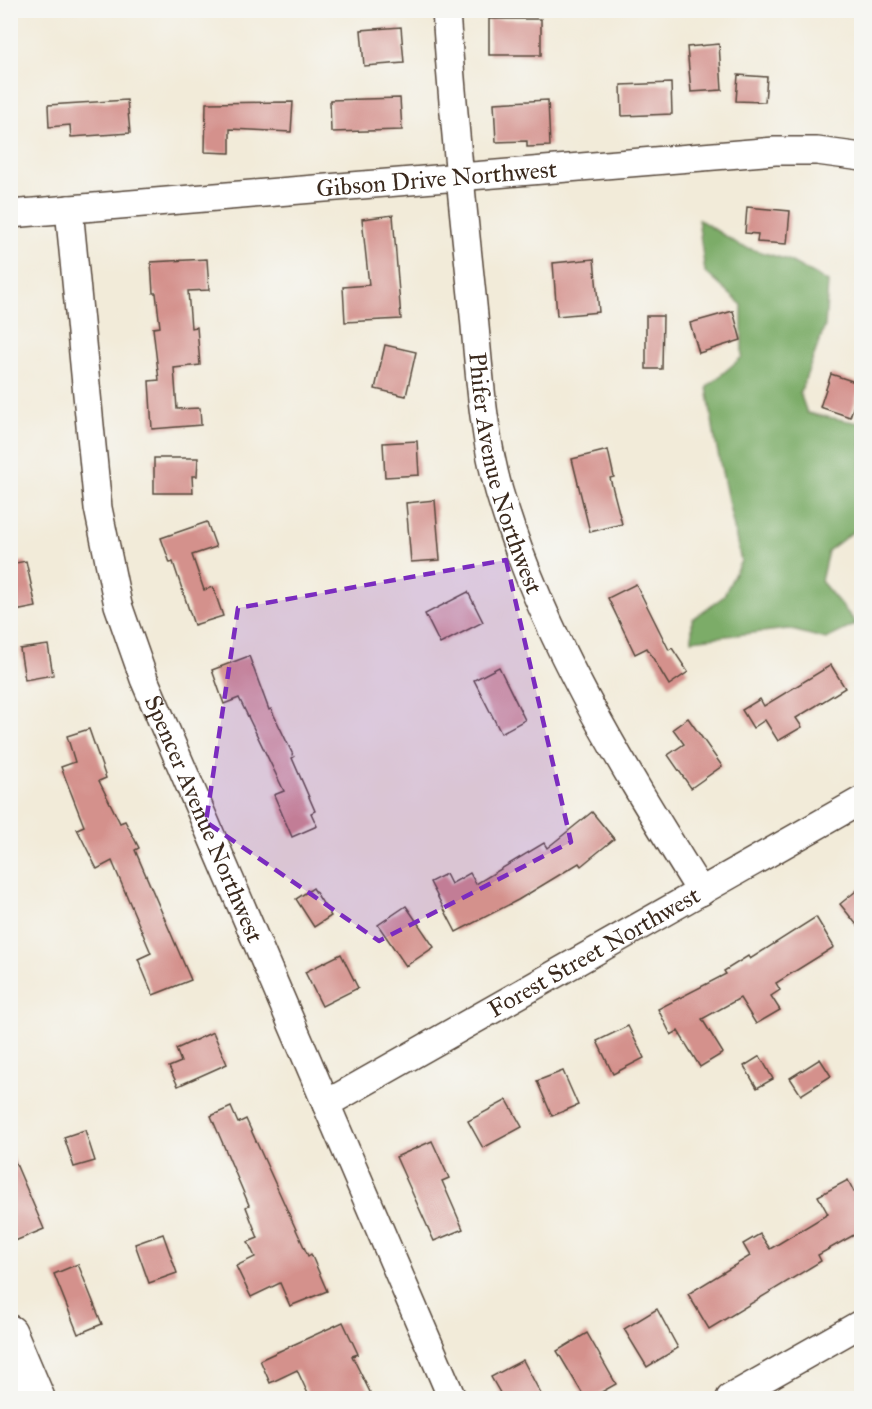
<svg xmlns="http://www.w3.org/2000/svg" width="872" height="1409" font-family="'IM FELL Great Primer',serif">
<rect width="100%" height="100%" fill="#f6f6f2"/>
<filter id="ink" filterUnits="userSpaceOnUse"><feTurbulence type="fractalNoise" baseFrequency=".0167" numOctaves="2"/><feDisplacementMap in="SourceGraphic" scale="12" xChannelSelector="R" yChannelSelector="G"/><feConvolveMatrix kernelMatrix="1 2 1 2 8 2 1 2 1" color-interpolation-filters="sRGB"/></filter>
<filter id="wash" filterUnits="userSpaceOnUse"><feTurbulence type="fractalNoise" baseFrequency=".008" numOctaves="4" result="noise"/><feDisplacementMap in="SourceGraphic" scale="24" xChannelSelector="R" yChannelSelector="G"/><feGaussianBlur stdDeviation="1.35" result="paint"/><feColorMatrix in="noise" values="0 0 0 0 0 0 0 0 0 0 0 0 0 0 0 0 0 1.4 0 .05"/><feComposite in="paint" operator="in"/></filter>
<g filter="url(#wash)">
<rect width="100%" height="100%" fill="#f2ebd9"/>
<polygon fill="#7bac68" stroke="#5b6b43" stroke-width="1.5" points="698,219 741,246 788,260 828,282 825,326 800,393 807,413 859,423 861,415 862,525 828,551 821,581 857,624 826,639 788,629 692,640 692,619 723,597 741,561 715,439 707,387 742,357 742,305 705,272"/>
<g id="blocks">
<g fill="#d4918c">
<rect x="489" y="19" width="52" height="36"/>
<polygon points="401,27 404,63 364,66 361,30"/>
<polygon points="719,44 722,90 691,92 687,47"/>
<polygon points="738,75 767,77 765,102 736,101"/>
<polygon points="671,83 672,114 622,116 621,85"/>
<polygon points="400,98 402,130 331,132 330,100"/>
<polygon points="127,100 130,133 71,137 70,125 49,127 48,105"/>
<polygon points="548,100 550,146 527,147 527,141 496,142 494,103"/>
<polygon points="293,102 291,132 230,129 230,153 205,152 206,103"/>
<polygon points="747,207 790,211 787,244 757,242 758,234 745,233"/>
<polygon points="393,215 401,319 345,322 343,287 369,285 362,219"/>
<polygon points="207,259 209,290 188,291 191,328 197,327 200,365 174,368 177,409 200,408 201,425 152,429 149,381 159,380 153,328 160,327 156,293 153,293 151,262"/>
<polygon points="594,259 599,312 557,316 553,263"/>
<polygon points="733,311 741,340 699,353 690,323"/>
<polygon points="646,316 663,316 662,369 646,369"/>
<polygon points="385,345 416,352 406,396 375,389"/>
<polygon points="831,374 861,384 850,417 820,407"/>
<polygon points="417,441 419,475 385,477 383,443"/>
<polygon points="608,450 614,477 610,478 622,524 590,532 572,459"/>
<polygon points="154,458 198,458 197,476 192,476 193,493 154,493"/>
<polygon points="435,500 440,560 411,562 406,503"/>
<polygon points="207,522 216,547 192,555 204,590 213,587 223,616 194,625 173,562 170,563 161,538"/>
<polygon points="26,561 36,607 10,612 10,564"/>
<polygon points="636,584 669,650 672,648 688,672 669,685 647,648 635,654 608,598"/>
<polygon points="468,592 483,622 440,644 425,614"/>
<polygon points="48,645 53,675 25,680 20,649"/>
<polygon points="249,656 269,710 271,709 294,757 292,758 315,811 311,813 317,826 292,837 274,795 284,791 239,698 224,704 212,670"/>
<polygon points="831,665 845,688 796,718 802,727 778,741 765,720 753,728 742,710 760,699 764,706"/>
<polygon points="499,667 525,720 501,733 474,680"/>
<polygon points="688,718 722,766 691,788 668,755 684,744 673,729"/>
<polygon points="89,729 106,778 99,781 120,823 125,821 139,848 135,850 191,980 153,995 138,959 151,953 112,861 97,869 77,829 84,826 61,767 75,762 67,736"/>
<polygon points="592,812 614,839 581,866 579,863 518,900 456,932 430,882 446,874 451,884 470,873 476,884 544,843 547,848"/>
<polygon points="861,887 861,930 840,904"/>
<polygon points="313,888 331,916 314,927 296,899"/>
<polygon points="406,906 434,947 406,966 378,925"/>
<polygon points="816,917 834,947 776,983 780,990 771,996 780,1010 756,1024 740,998 702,1019 723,1053 700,1067 678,1031 671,1035 658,1009 726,974 724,971 748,956 750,959"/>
<polygon points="341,954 358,988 322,1006 305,972"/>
<polygon points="628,1026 644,1058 613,1074 597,1041"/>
<polygon points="213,1032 227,1064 178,1086 169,1067 181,1062 176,1049"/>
<polygon points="760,1056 773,1079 757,1088 744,1066"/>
<polygon points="820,1059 831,1076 801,1095 790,1078"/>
<polygon points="563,1071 578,1105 552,1116 537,1081"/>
<polygon points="507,1100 522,1127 483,1148 468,1121"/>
<polygon points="231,1107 238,1123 246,1119 308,1256 311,1254 327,1291 290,1306 280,1283 251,1297 236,1266 255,1257 248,1242 258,1238 246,1207 249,1205 211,1116"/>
<polygon points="85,1130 95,1161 74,1167 64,1137"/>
<polygon points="432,1141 449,1178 442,1181 463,1229 434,1241 396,1157"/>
<polygon points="10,1150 44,1229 15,1241 10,1231"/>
<polygon points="848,1180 854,1192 861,1188 861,1231 818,1255 821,1261 709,1329 688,1294 750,1256 743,1244 760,1234 770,1249 828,1214 818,1196"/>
<polygon points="163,1234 177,1273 149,1283 135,1244"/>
<polygon points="78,1264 102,1324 78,1334 54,1274"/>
<polygon points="657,1309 678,1348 647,1367 624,1329"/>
<polygon points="343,1322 358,1354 352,1356 373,1398 310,1398 297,1370 270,1383 260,1360"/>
<polygon points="587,1333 616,1384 591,1398 585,1398 557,1351"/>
<polygon points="523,1360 543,1398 503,1398 491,1377"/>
</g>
</g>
</g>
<g filter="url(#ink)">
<use href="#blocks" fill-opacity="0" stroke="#56473a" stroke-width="1.5"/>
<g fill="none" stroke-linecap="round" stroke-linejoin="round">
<g stroke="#56473a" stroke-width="30">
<g id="street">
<path id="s1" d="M446,10C452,109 463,207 473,305C479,366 482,431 499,491C543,639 620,762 701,892"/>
<path id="s2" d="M69,209L98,508L118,605L144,679L452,1398"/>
<path id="s3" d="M10,214L775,151H817L862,157"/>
<path id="s4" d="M326,1104L862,800"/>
<polyline points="730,1398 862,1323"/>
</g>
</g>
<g stroke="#56473a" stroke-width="36">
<polyline id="secondary" points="10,1332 38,1398"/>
</g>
<use href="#street" stroke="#fff" stroke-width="27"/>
<use href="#secondary" stroke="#fff" stroke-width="33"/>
</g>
</g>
<path fill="#7b2cbf" fill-opacity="0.2" stroke="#7b2cbf" stroke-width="4.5" stroke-dasharray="12 8" stroke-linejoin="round" d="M506,560L571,842L379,941L206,822L238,608Z"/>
<g text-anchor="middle" stroke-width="4.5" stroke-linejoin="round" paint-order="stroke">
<g font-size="24" fill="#3b2a1e" stroke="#f6f6f2">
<text dy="8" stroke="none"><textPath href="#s3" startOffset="428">Gibson Drive Northwest</textPath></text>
<text dy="8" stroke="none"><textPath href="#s1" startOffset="468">Phifer Avenue Northwest</textPath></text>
<text dy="8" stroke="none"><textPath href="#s2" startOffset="630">Spencer Avenue Northwest</textPath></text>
<text dy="8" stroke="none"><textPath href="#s4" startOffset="308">Forest Street Northwest</textPath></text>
</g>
</g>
<rect width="872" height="1409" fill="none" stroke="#f6f6f2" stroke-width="36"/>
</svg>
